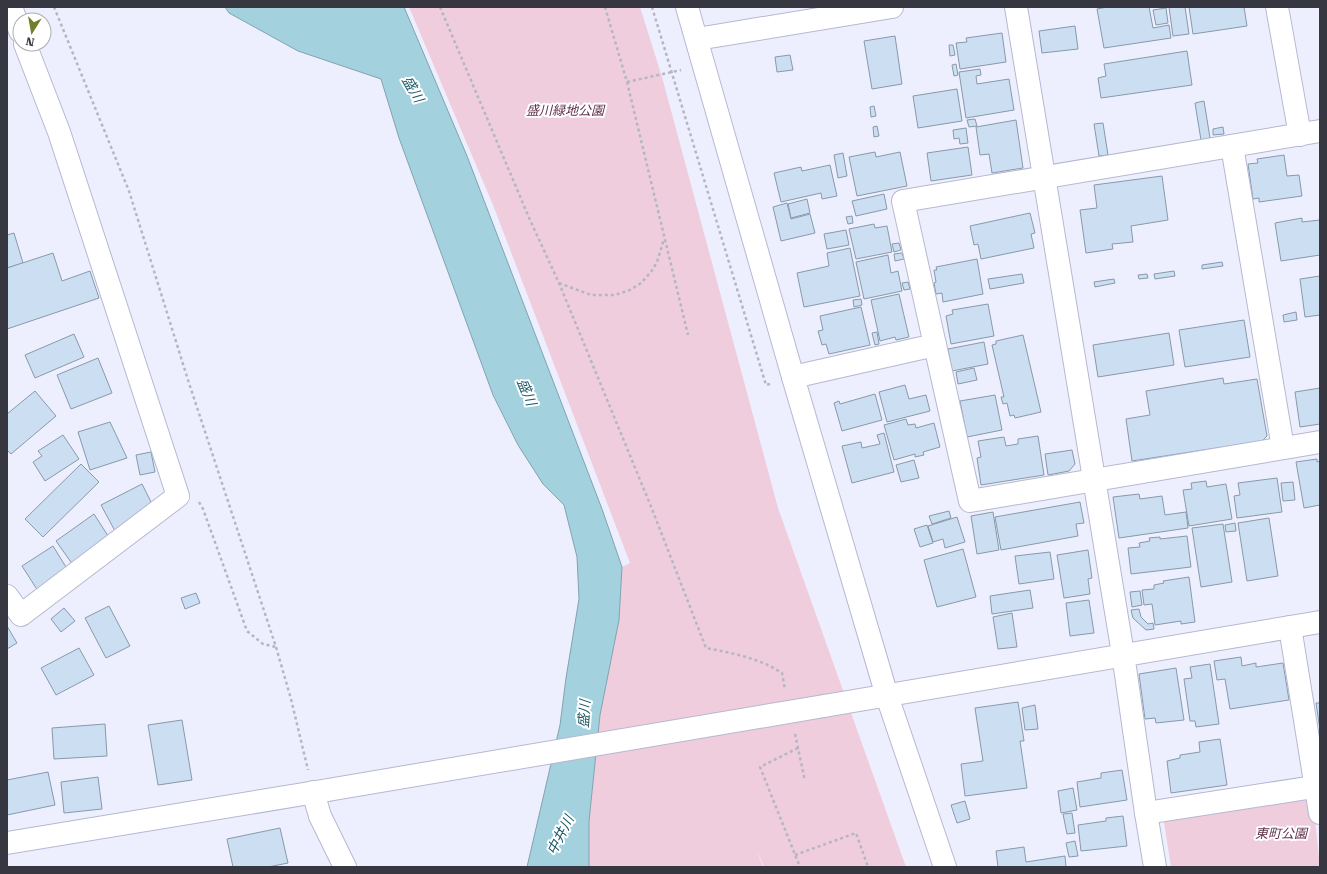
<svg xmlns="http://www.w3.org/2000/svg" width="1327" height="874" font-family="'Roboto Serif','Noto Sans JP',serif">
<rect width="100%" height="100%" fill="#eeeffe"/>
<g fill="#efcddd">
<polygon points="409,7 640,7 662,77 778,508 906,867 764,867 756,849 763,867 589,867 589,821 600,715 619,620 622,567 630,563 493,205"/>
<polygon points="1312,793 1320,867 1171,867 1163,816"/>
</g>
<polygon fill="#a3d1de" stroke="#82a3af" points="225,7 404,7 467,156 602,509 622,567 619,620 600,715 589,821 589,867 527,867 560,725 566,678 579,599 577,557 564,505 543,484 518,445 493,395 399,138 381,79 298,51 229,13"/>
<g fill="#ccdff2" stroke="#8799ab">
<polygon points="1107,7 1149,7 1153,28 1169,25 1171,38 1104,48 1097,9"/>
<polygon points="1169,7 1185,7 1189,34 1173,36"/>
<polygon points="1189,7 1244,7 1247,26 1193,34"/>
<polygon points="1166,8 1168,23 1156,25 1153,10"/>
<polygon points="1075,26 1078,49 1042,53 1039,31"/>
<polygon points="1002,33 1006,62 960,69 956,43 967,42 966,38"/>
<polygon points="895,36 902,84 872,89 864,41"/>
<polygon points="949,45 953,45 955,55 950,56"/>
<polygon points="1187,51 1192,85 1101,98 1098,78 1106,76 1104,64"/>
<polygon points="790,55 793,70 777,72 775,57"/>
<polygon points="956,64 958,75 954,76 952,65"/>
<polygon points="980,69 981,75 976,76 977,84 1009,79 1014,110 966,118 959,72"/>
<polygon points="957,89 962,121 918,128 913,96"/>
<polygon points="1204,101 1210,138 1201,140 1195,103"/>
<polygon points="874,106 876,116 871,117 870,107"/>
<polygon points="975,119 977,126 969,127 967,120"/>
<polygon points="1016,120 1023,168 992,173 989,154 980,155 976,127"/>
<polygon points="1103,123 1108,155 1099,156 1094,124"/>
<polygon points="877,126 879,136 874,137 873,127"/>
<polygon points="1223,127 1224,134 1213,135 1213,129"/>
<polygon points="966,128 968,143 960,144 959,138 954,139 953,130"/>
<polygon points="968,147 972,175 931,181 927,153"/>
<polygon points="875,152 876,157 900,152 907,186 857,196 849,157"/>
<polygon points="843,153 847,176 838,178 834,155"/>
<polygon points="1284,155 1287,176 1299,175 1302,196 1259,202 1259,198 1253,199 1248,164 1258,163 1257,159"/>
<polygon points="830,165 837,196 822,199 821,193 781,202 774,173 801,167 802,171"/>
<polygon points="1162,176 1168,220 1131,226 1133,242 1112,244 1113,249 1086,253 1080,210 1097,208 1094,185"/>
<polygon points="884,194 887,209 856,216 852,201"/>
<polygon points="807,199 810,213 791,218 788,204"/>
<polygon points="787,203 791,219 810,214 815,233 781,241 773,207"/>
<polygon points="1030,213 1035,233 1031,234 1034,248 981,259 978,244 974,245 970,226"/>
<polygon points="852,216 853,223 848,224 846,217"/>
<polygon points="1302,218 1302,222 1320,220 1320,255 1281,261 1275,223"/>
<polygon points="874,224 875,228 887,226 892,252 856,259 849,229"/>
<polygon points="846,230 849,245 827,249 824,234"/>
<polygon points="14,233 23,263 7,268 7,235"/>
<polygon points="899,243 901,250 894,252 892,244"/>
<polygon points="850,248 860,296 804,307 797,273 829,266 827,253"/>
<polygon points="53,253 62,281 90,271 99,298 7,329 7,268"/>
<polygon points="902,253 904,259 895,261 894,254"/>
<polygon points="888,255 891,273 898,271 902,291 864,299 856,262"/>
<polygon points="977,259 983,294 943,302 942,293 936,294 934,283 936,282 934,270 937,270 936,267"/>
<polygon points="1222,262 1223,266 1202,269 1202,265"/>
<polygon points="1174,271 1175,276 1155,279 1154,274"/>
<polygon points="1022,274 1024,283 990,289 988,279"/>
<polygon points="1147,274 1148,278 1139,279 1138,275"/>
<polygon points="1320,276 1320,315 1305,317 1300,279"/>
<polygon points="1114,279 1115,283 1095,287 1094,282"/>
<polygon points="908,282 910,289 904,290 902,283"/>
<polygon points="899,294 909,337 896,340 895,337 880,341 871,300"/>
<polygon points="861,299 862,305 854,307 853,300"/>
<polygon points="988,304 994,336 951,344 946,316 953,314 952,310"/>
<polygon points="861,307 870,345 829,354 826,344 822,345 818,331 823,330 820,316"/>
<polygon points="1296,312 1297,320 1284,322 1283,315"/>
<polygon points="1244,320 1250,357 1185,367 1179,330"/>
<polygon points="877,332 879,344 875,345 872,333"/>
<polygon points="1169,333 1174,365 1098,377 1093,345"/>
<polygon points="74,334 84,357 35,378 25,355"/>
<polygon points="1023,335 1041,412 1015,418 1014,415 1010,416 1007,403 1003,404 1001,397 1004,397 992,345 996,344 996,341"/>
<polygon points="984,342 988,364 952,371 948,349"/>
<polygon points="98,358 112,393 71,409 57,375"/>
<polygon points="974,368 977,380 958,384 956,372"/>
<polygon points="1223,378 1224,384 1257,379 1267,436 1262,441 1132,461 1126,419 1150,415 1146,391"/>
<polygon points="905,385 909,399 926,395 930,411 887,422 879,392"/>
<polygon points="1320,388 1320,424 1300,427 1295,392"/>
<polygon points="35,391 56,416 11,454 7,450 7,414"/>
<polygon points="875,394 882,420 842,431 834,403 839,401 840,404"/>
<polygon points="995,395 1002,430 967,437 960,401"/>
<polygon points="906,419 908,425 915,424 916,428 934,423 940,447 923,452 924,455 915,457 915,454 894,460 884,425"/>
<polygon points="110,422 127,458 90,470 78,432"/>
<polygon points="884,433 894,472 852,483 842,446 861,442 862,448 880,444 877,435"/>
<polygon points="63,435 79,459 45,481 33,462 42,456 38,451"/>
<polygon points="1038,436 1044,475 981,485 977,458 981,457 978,441 1004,437 1006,446 1018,444 1018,439"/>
<polygon points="1072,450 1075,464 1069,471 1048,475 1045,454"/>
<polygon points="151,452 155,472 140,475 136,455"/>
<polygon points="1317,459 1317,462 1320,461 1320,505 1304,508 1296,462"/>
<polygon points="914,460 919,478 901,482 896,465"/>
<polygon points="81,464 99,482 43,537 25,519"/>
<polygon points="1277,478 1282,512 1237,518 1234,496 1240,495 1238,483"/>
<polygon points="1206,481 1207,487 1226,484 1232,519 1189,526 1183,490 1192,489 1191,483"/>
<polygon points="1293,482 1295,500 1283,501 1281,483"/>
<polygon points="142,484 155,510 115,531 101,505"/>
<polygon points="1139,494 1140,499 1162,496 1165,515 1186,512 1188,528 1119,538 1113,497"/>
<polygon points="1080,502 1084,523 1076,524 1078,536 1001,550 995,517"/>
<polygon points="949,511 951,518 932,524 929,516"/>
<polygon points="993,512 999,550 977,554 971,516"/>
<polygon points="94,514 110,539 73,565 56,541"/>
<polygon points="957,517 965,542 945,548 943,539 933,542 928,526"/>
<polygon points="1269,518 1278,576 1247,581 1238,523"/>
<polygon points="1235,523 1236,531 1226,532 1225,525"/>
<polygon points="1223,524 1232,582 1201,587 1192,528"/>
<polygon points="927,525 933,543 920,547 914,529"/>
<polygon points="1187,536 1191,567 1131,574 1128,548 1140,547 1139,543 1150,541 1149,538 1160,537 1160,539"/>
<polygon points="53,546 69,572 38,591 22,566"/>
<polygon points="963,549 976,597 937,607 924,560"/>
<polygon points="1088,550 1092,578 1088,579 1090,594 1064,598 1057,555"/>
<polygon points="1050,552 1054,579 1019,584 1015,556"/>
<polygon points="1189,577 1195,622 1181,624 1181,621 1155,625 1152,604 1144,605 1142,590 1154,589 1154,585 1164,583 1163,581"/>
<polygon points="1030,590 1033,608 992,614 990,596"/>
<polygon points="1140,591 1142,605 1132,607 1130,592"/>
<polygon points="196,593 200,603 185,609 181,598"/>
<polygon points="1089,600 1094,633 1070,636 1066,603"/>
<polygon points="109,606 130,646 106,658 85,618"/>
<polygon points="64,608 75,621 61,632 51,619"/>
<polygon points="1139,609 1141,617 1148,624 1153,623 1154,629 1146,630 1133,618 1131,610"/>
<polygon points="1012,613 1017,647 998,649 993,617"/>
<polygon points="7,626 17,643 7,649"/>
<polygon points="79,648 94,675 56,695 41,668"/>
<polygon points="1241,657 1242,666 1256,663 1256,667 1283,663 1289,700 1230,709 1225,679 1217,680 1214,661"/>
<polygon points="1210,664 1219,724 1196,727 1195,721 1190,721 1184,679 1192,678 1190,667"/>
<polygon points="1176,668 1184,720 1156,723 1155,718 1145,719 1139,674"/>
<polygon points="1018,702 1024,741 1020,741 1027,788 965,796 961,764 983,761 975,708"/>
<polygon points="1316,703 1320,703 1320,730"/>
<polygon points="1035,705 1038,729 1025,730 1022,708"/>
<polygon points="182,720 192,780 158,785 148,725"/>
<polygon points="105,724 107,756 54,759 52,728"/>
<polygon points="1220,739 1227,785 1171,793 1167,761 1180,758 1180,755 1200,752 1199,742"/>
<polygon points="1122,770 1127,800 1080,807 1077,782 1101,778 1101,773"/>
<polygon points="48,772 55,805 7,815 7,780"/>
<polygon points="98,777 102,809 64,813 61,782"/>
<polygon points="1073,788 1077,810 1061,813 1058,791"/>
<polygon points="965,801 970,819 957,823 951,805"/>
<polygon points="1072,813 1075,833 1067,834 1063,814"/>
<polygon points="1123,816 1127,846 1081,851 1078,825 1106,821 1106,818"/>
<polygon points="280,828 288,863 268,867 233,867 227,839"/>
<polygon points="1075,841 1078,856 1069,857 1066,843"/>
<polygon points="1024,847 1026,862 1065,856 1066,867 998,867 996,851"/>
</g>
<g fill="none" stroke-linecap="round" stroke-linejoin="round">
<g stroke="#b6b8d0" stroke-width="24">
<g id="minor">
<polyline points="11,7 20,31"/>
<polyline points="687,7 793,377 887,696 945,867"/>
<polyline points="1016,7 1123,654 1146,813 1155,867"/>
<polyline points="1277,7 1300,135"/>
<polyline points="697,39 892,7"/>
<polyline points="1232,146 1283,448"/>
<polyline points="935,345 903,201 1320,131"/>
<polyline points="793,377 935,345 970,501 1320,442"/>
<polyline points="7,596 21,615 178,496 59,132 25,44"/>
<polyline points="1290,627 1320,813"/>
<polyline points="824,706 1320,622"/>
<polyline points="313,792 320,816 345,867"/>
<polyline points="1146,813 1320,786"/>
<polyline points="7,843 328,790"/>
</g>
</g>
<g stroke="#b5b6c3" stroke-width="2.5" stroke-dasharray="3 3" stroke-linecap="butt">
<polyline points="54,7 129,191 188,380 276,647 291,699 308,770"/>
<path d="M440,7L530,220L559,283L652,509L706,648C732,653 759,658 782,673L785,690"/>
<polyline points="605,7 627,82 688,335"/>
<polyline points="652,7 766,385 773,383"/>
<polyline points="627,82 681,70"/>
<polyline points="559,283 591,295 615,295 630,290 641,283 651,272 657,262 664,239"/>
<polyline points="199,502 203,509 247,631 263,644 276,647"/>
<polyline points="795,734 805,781"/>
<polyline points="798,748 760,767 800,867"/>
<polyline points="795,855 856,833 868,867"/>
</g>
<use href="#minor" stroke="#fff" stroke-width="22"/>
<g stroke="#b6b8d0" stroke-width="24" stroke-linecap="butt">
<polyline id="minor-bridge" points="328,790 824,706"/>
</g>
<use href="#minor-bridge" stroke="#fff" stroke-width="22"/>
</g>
<g text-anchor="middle" stroke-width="4" stroke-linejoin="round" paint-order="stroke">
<g font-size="13" font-style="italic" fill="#612f4a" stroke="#fff">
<text x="565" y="115">盛川緑地公園</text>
<text x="1281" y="838">東町公園</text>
</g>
<g font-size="14" font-style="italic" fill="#1f5b69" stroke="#fff">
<text transform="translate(413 89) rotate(60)" y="5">盛川</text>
<text transform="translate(527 392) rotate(68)" y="5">盛川</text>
<text transform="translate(584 714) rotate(-86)" y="5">盛川</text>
<text transform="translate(560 835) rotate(-63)" y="5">中井川</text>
</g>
</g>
<rect width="1327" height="874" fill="none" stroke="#363741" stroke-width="16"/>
<g transform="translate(32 32) rotate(191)"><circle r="19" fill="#ffffff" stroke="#afafb3"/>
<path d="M0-3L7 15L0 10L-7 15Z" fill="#717e2b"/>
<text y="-6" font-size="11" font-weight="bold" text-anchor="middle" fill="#363741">N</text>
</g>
</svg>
